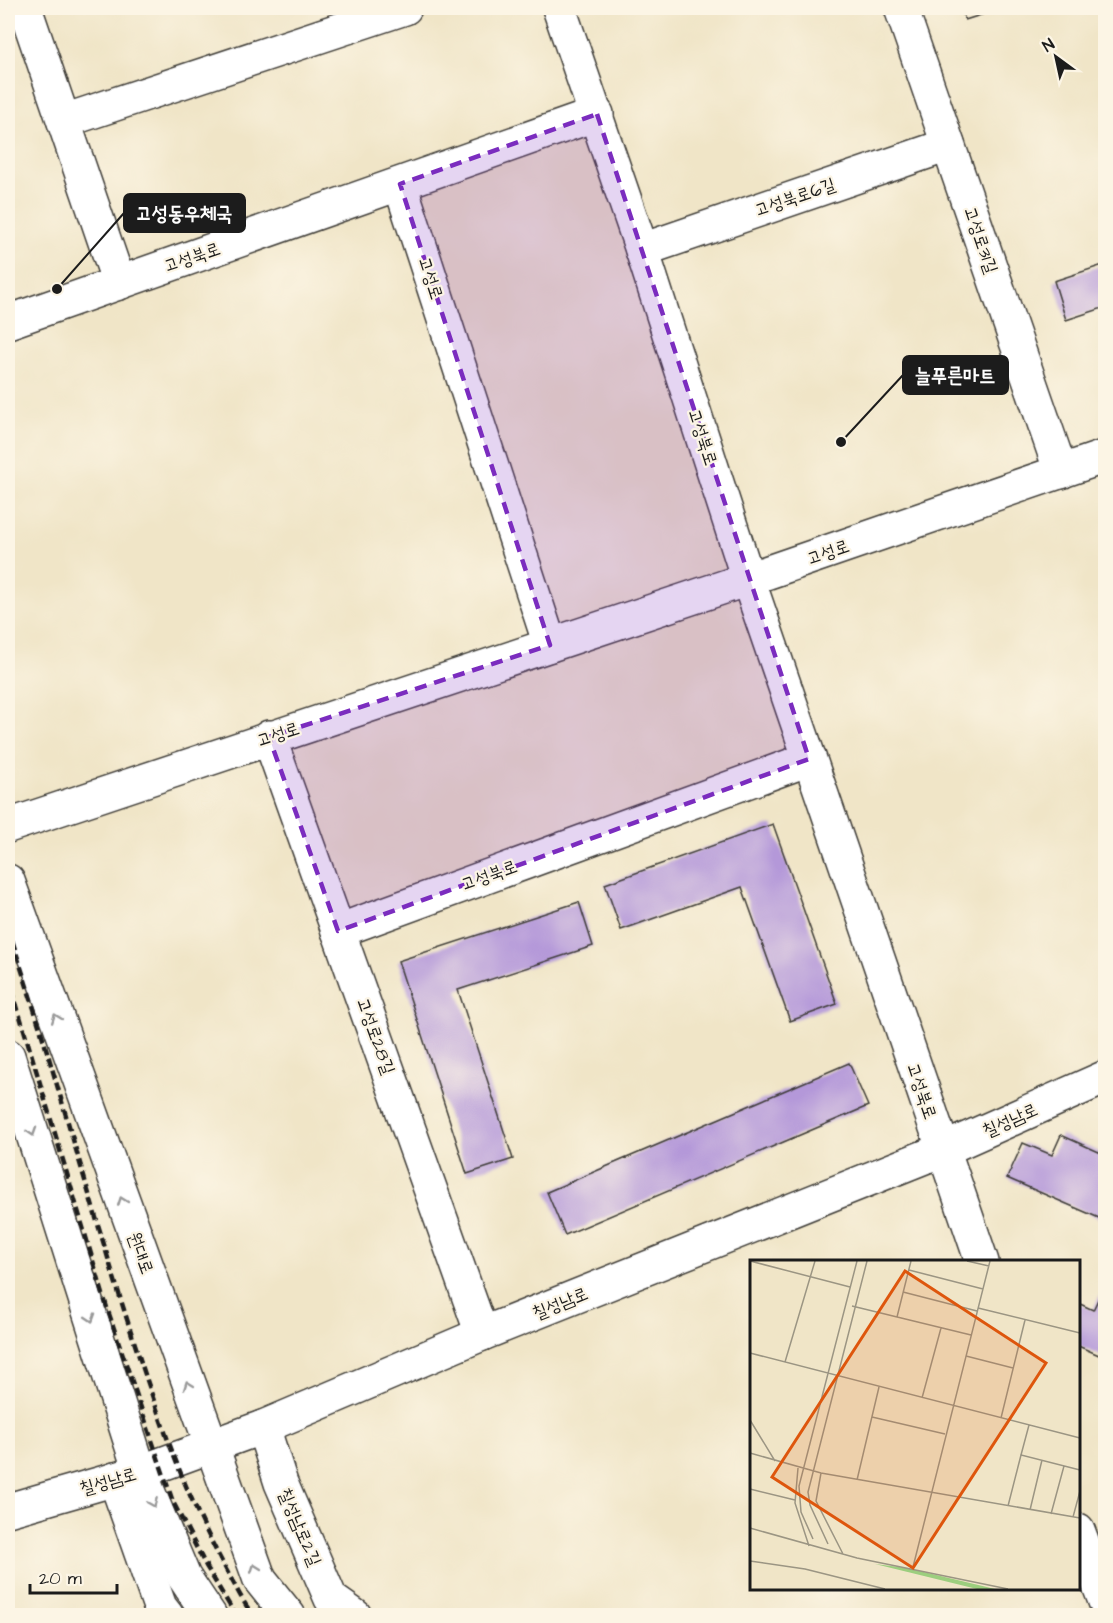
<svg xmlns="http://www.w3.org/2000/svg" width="1113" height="1623" font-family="'Architects Daughter','Poor Story',sans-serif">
<rect width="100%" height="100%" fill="#fcf5e5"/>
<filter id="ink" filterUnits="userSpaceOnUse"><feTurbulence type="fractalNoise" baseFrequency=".0167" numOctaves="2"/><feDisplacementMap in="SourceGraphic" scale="12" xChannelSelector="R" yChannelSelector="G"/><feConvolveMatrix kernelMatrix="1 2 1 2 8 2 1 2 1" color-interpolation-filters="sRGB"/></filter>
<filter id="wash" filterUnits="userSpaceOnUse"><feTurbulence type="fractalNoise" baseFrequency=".008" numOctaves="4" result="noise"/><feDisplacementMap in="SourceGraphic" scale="24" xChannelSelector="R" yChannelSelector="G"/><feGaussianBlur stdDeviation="1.35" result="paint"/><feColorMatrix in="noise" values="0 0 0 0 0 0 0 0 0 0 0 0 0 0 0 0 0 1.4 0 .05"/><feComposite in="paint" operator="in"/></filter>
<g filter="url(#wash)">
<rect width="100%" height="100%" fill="#f0e5c7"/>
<g id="blocks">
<g fill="#b498d9">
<polygon points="961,8 1003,8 965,20"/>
<polygon points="1106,264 1106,307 1066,320 1054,281"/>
<polygon points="773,824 837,1004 790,1021 742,887 621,930 605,884"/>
<polygon points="579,902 593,946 458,990 513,1159 467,1174 398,961"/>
<polygon points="849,1063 868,1106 565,1235 547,1192"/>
<polygon points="1061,1135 1101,1153 1106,1143 1106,1221 1007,1178 1023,1143 1052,1155"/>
<polygon points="1103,1289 1106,1290 1106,1358 1078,1346 1078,1303 1093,1310"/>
</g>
</g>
</g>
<g filter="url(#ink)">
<use href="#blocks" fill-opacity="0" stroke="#3c3a36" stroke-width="1.5"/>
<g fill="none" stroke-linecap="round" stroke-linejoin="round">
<g stroke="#3c3a36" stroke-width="36">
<g id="street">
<polyline points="25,8 119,283"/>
<polyline points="559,8 642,250 748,579 982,1262"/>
<polyline points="901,8 1061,472"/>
<polyline points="64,121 405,8"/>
<polyline points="400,184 550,645"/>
<polyline points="642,250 948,145"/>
<polyline points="8,322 597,114"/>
<polyline points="269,737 482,1334"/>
<polyline points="338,931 809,759"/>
<polyline points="263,1427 281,1483 331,1599 355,1616"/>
<polyline points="115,1479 160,1607 167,1616"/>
<polyline points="1078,1530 1106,1604"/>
</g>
</g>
<g stroke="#3c3a36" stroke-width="36">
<g id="secondary">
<polyline points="8,826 748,579 1106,456"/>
<polyline points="8,881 260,1580 289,1616"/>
<polyline points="8,1056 140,1472 184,1577 210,1616"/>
<polyline points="8,1510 140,1472 263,1427 482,1334 942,1150 1106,1077"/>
</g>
</g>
<use href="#street" stroke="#fff" stroke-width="33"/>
<use href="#secondary" stroke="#fff" stroke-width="33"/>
<g stroke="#1c1c1c" stroke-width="4.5" stroke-dasharray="9 4.5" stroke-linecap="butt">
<path d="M8,928C62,1089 102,1254 159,1415C178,1470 200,1522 228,1573C236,1587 243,1603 254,1616"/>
<polyline points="8,976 108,1311 173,1502 206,1566 236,1616"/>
</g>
</g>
<defs><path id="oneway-chevron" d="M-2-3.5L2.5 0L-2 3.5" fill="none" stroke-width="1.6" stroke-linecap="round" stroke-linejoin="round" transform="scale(1.5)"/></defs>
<g stroke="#999">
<use href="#oneway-chevron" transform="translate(56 1018) rotate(-110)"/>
<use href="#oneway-chevron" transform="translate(32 1132) rotate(72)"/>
<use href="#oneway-chevron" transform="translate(122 1201) rotate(-110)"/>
<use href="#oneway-chevron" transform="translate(91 1318) rotate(72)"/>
<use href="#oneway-chevron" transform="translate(188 1385) rotate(-110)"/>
<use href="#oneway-chevron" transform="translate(153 1503) rotate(67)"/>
<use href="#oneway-chevron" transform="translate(255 1568) rotate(-110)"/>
</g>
</g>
<path fill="#7b2cbf" fill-opacity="0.2" stroke="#7b2cbf" stroke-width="4.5" stroke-dasharray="12 8" stroke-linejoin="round" d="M597,114L809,759L338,931L269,737L550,645L400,184Z"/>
<g text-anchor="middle" stroke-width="4.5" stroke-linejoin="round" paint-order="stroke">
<g font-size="18" fill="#1c1c1c" stroke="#fcf5e5">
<text transform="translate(795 197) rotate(-19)" y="6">고성북로6길</text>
<text transform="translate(981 240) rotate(71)" y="6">고성로31길</text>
<text transform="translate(192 257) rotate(-19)" y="6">고성북로</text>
<text transform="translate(431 278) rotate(72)" y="6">고성로</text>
<text transform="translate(703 437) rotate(72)" y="6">고성북로</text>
<text transform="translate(828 552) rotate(-19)" y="6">고성로</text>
<text transform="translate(278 734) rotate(-18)" y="6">고성로</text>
<text transform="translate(489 875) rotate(-20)" y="6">고성북로</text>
<text transform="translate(376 1036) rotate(70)" y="6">고성로28길</text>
<text transform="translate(922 1091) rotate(71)" y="6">고성북로</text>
<text transform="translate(1010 1120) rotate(-24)" y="6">칠성남로</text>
<text transform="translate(141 1253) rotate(70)" y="6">원대로</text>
<text transform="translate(560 1303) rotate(-22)" y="6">칠성남로</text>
<text transform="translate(108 1481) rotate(-16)" y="6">칠성남로</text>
<text transform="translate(300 1527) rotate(67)" y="6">칠성남로2길</text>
</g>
</g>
<g transform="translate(750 1260)">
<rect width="330" height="330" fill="#f0e5c7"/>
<path d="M125,304L157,308L245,329H227Z" fill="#9cce7e"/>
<path fill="none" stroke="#9b9583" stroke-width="1.5" d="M0,1L100,27M217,1L239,6M159,10L233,29M153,32L227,51M102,46L221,75M228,48L330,73M147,57L161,1M0,93L330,178M216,96L263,108M35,102L65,1M172,138L191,68M122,157L195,174M251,158L275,60M0,160L25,201M279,165L271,195L330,210M0,193L71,213L330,258M48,208L45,243L59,286M71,213L66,241L93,294M107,220L129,127M0,229L45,240M258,246L271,195M280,250L292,200M301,254L314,206M323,257L330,231M0,268L107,298L258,329M63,279L51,252L49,226L107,1M78,284L60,245L58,232L117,1M0,301L55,309L135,329M163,307L240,1"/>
<path fill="#de560d" fill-opacity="0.15" stroke="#de560d" stroke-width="3" d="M155,11L296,103L163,308L22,217Z"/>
<rect width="330" height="330" fill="none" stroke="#1c1c1c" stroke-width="3"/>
</g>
<path fill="none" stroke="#1c1c1c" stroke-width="2" d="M57 289L124 213M841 442L903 375"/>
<g fill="#1c1c1c" stroke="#fcf5e5" stroke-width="2">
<circle cx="57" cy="289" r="6"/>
<circle cx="841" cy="442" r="6"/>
</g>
<g fill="#1c1c1c" stroke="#1c1c1c" stroke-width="2">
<rect x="124" y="194" width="121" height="38" rx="6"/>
<rect x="903" y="356" width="105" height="38" rx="6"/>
</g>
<g font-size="20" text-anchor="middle" font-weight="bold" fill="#fff">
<text x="184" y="220">고성동우체국</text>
<text x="955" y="382">늘푸른마트</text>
</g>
<rect width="1113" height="1623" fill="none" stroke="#fcf5e5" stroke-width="30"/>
<g transform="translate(1056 57) rotate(327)" stroke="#fcf5e5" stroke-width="4.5" paint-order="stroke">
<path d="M0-4.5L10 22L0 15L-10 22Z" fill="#1c1c1c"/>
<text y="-9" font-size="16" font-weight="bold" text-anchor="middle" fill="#1c1c1c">N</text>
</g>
<path d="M30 1584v9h87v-9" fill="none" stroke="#1c1c1c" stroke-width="3"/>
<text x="39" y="1584" font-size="18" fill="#1c1c1c" stroke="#fcf5e5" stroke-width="4.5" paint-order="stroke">20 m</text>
</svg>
